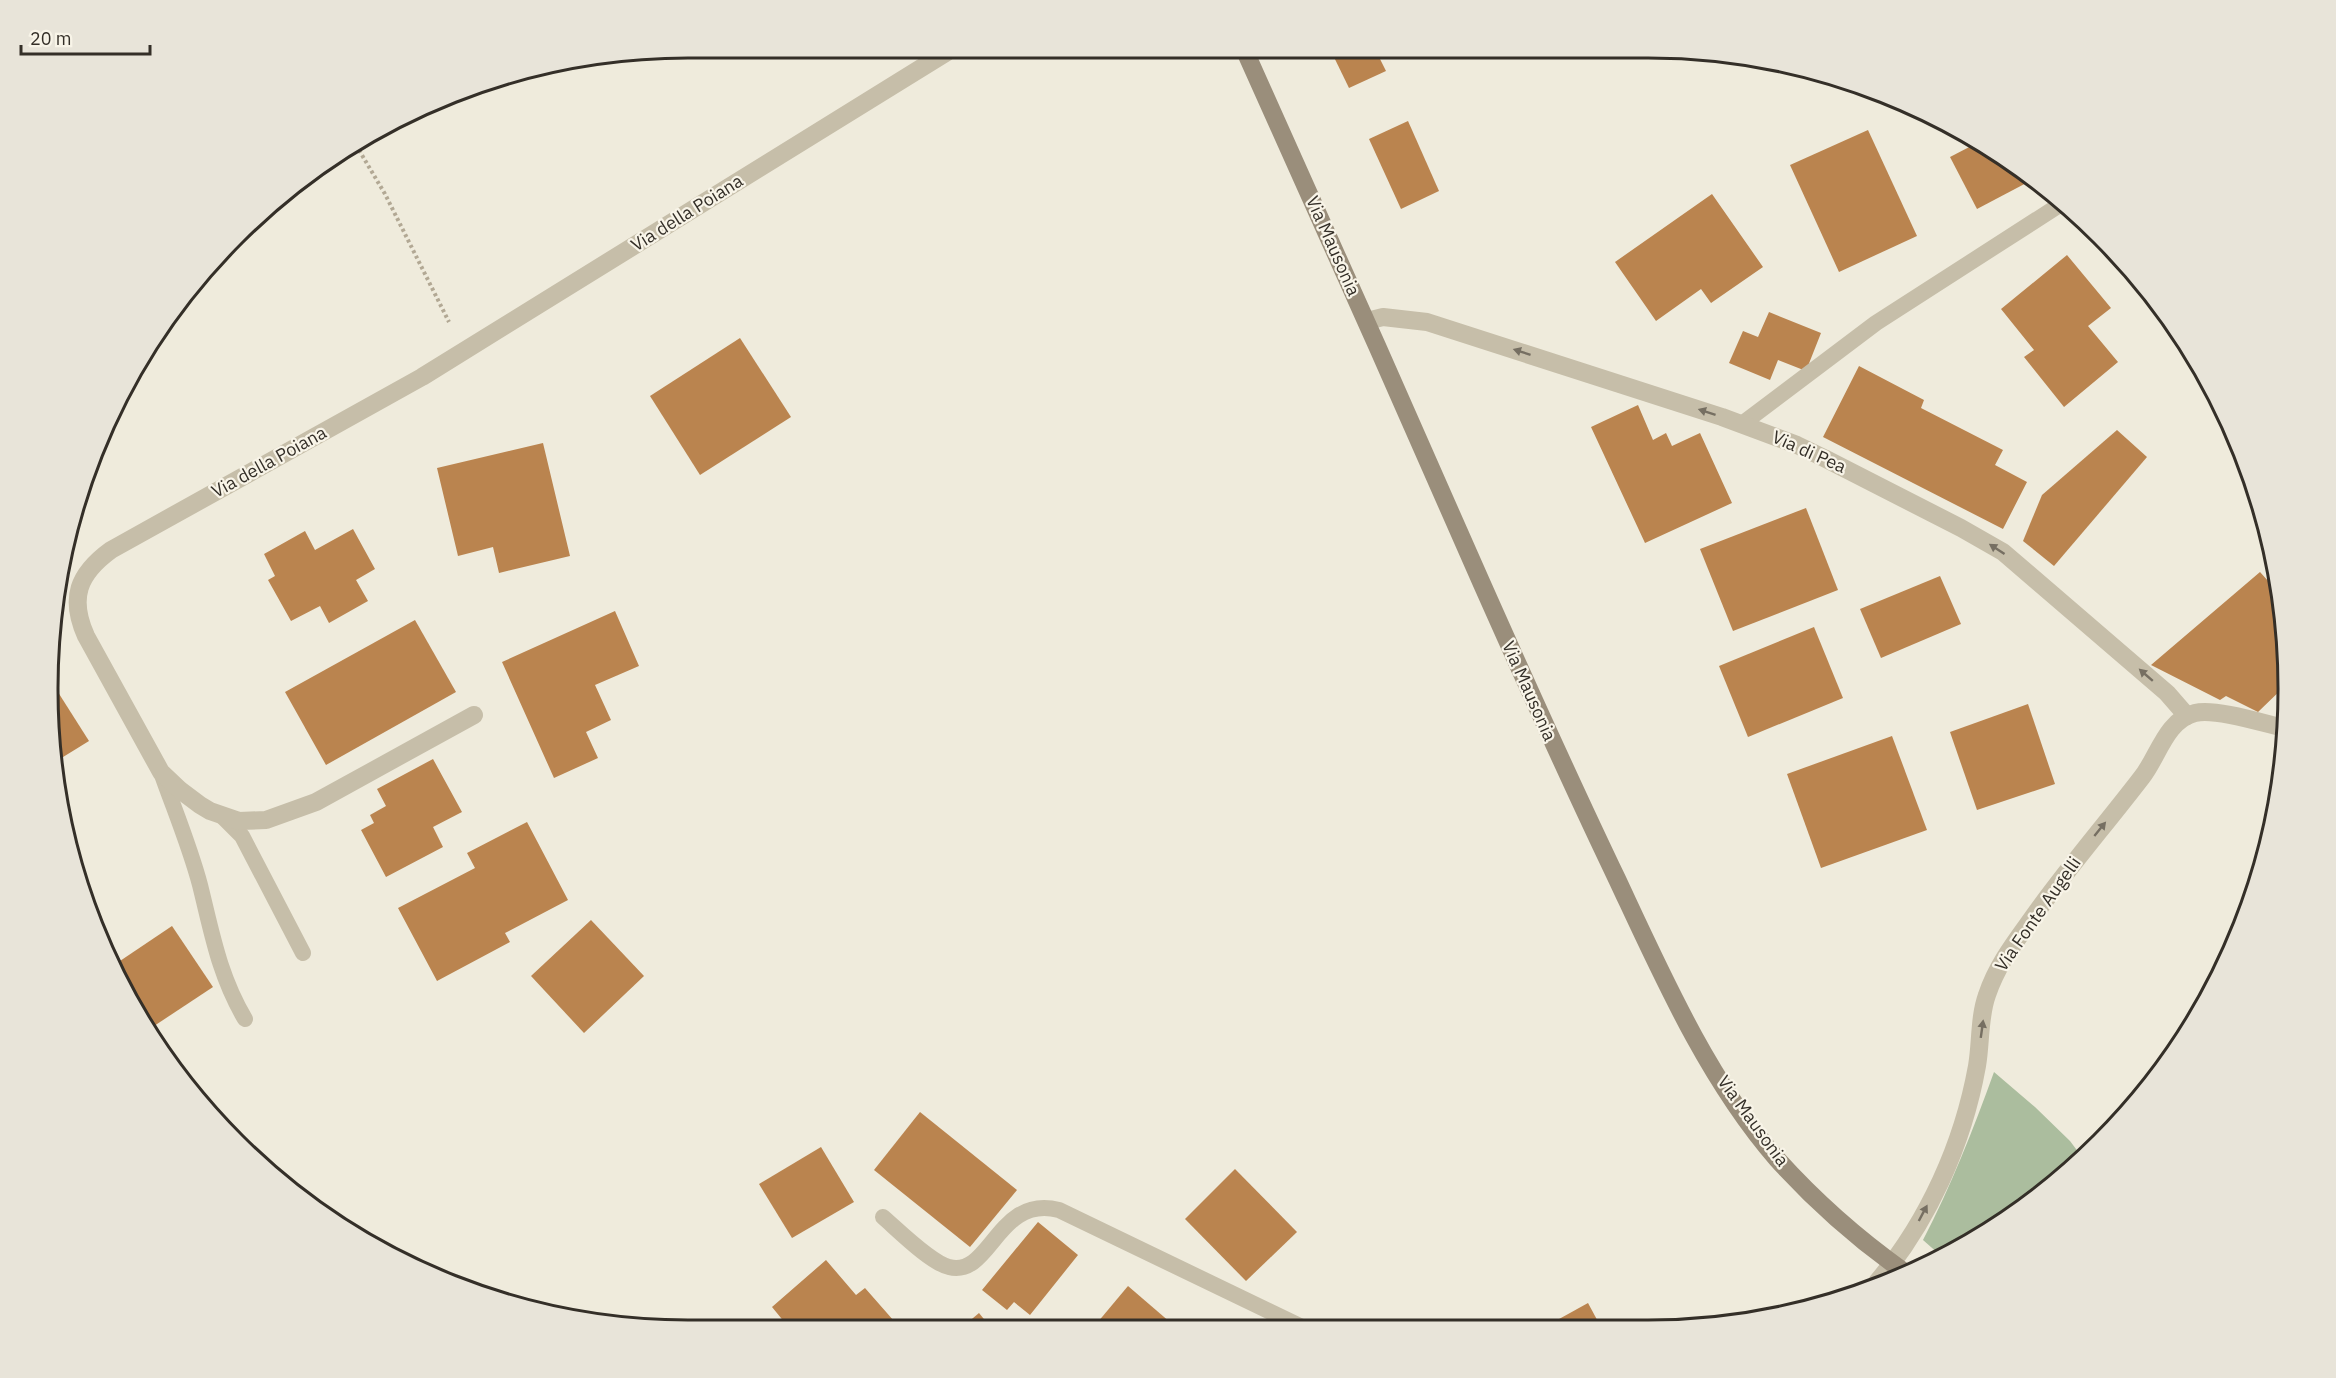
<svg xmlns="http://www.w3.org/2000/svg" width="2336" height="1378" font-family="'IBM Plex Sans',sans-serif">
<rect width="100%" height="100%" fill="#efebdc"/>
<path fill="#abbd9e" d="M1994,1072L2035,1107L2070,1141L2082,1157L2070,1171L1967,1244L1940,1255L1923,1240C1951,1186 1973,1130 1994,1072Z"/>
<g fill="#ba844f">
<polygon points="1331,51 1376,51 1386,71 1349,88"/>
<polygon points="1408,121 1439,191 1401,209 1369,139"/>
<polygon points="1868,130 1917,236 1839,272 1790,165"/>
<polygon points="1977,143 2003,156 2032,180 1977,209 1950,157"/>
<polygon points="1712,194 1763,267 1711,303 1701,289 1656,321 1615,262"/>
<polygon points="2067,255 2111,308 2088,326 2118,362 2064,407 2024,357 2034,350 2001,309"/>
<polygon points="1769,312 1821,333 1806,371 1778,360 1770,380 1729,363 1743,331 1758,337"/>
<polygon points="740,338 791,417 700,475 650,396"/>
<polygon points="1859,366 1924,400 1921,408 2003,450 1995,465 2027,482 2003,529 1823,437"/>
<polygon points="1638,405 1653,440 1666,433 1672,446 1700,433 1732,503 1645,543 1591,427"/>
<polygon points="2117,430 2147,457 2054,566 2023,541 2042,495"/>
<polygon points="543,443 570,556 499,573 493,547 458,556 437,468"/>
<polygon points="1806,508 1838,590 1733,631 1700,549"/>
<polygon points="353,529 375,569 356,580 368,601 329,623 320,606 291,621 268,580 275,576 264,554 305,531 315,550"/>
<polygon points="2260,572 2278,592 2287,684 2258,712 2226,696 2220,700 2151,665"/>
<polygon points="1940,576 1961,624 1881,658 1860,609"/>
<polygon points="615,611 639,666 595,685 611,720 586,732 598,758 554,778 502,662"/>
<polygon points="415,620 456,692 326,765 285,692"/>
<polygon points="1814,627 1843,698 1748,737 1719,666"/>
<polygon points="49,678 89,741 55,762 48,689"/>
<polygon points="2028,704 2055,784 1977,810 1950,732"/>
<polygon points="1892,736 1927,830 1821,868 1787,774"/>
<polygon points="433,759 462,812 433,827 443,847 386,877 361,830 374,823 370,815 386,806 377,789"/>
<polygon points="527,822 568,900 505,933 510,942 437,981 398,908 475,868 467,853"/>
<polygon points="591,920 644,976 584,1033 531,976"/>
<polygon points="172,926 213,987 148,1030 134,1009 114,965"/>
<polygon points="920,1112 1017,1190 970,1247 874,1170"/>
<polygon points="821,1147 854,1202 792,1238 759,1184"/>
<polygon points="1235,1169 1297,1232 1246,1281 1185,1219"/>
<polygon points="1038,1222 1078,1255 1030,1315 1014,1302 1007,1310 982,1290"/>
<polygon points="826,1260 856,1295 865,1288 901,1329 790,1329 772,1307"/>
<polygon points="1128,1286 1178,1329 1092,1329"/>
<polygon points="1588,1303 1602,1329 1541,1329"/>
<polygon points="979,1313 992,1329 960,1329"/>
</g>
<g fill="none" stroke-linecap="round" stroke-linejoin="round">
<polyline stroke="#b2a894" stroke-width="4" stroke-dasharray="3 3" stroke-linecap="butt" points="356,145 385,194 449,322"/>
<g stroke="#c6bea9" stroke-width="16">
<polyline points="1742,424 1876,323 2061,204"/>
<path d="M161,772C174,809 190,847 200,885C212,933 219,975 245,1019"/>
<polyline points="222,816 242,836 303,953"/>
<path d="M883,1217C898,1230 931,1263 949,1267C991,1278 997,1194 1059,1210L1306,1329"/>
</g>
<g stroke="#c6bea9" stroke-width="18">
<polyline points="1367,321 1383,317 1427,322 1722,417 1797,445 1824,458 1961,528 2003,552 2167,693 2187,716"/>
<path d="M474,715L316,802L266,820L239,821L210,811L200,805L180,790L161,772L86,636C69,598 78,574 111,550L422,377L947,52"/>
<path d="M1877,1282C1928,1222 1963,1144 1977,1066C1981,1043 1979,1017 1987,995C1997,965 2015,942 2033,917C2067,869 2106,824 2142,777C2158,757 2166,720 2195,713C2215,708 2263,723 2284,728"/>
</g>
<path stroke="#9a8e7b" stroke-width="18" d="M1245,51C1325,228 1404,406 1482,584C1526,683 1570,781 1617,879C1661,973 1708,1080 1777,1159C1814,1200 1858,1239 1903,1271"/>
</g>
<defs><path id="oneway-solid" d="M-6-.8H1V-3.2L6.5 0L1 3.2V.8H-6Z" transform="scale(1.5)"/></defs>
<g fill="#766f62">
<use href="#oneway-solid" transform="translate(1522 352) rotate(-162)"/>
<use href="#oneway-solid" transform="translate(1707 412) rotate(-162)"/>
<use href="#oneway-solid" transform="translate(1997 549) rotate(-147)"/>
<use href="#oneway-solid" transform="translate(2146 675) rotate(-139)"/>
<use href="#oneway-solid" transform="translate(2100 829) rotate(-51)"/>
<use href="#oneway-solid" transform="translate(1982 1029) rotate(-82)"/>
<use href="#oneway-solid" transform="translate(1923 1213) rotate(-62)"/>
</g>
<g text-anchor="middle" stroke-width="4.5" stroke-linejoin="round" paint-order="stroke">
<g font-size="18" fill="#342f28" stroke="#f8f4e8">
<text transform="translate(687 213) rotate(-32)" y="6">Via della Poiana</text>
<text transform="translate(1333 246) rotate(66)" y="6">Via Mausonia</text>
<text transform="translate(1809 452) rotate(24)" y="6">Via di Pea</text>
<text transform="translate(269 462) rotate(-29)" y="6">Via della Poiana</text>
<text transform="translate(1529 691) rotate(66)" y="6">Via Mausonia</text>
<text transform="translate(2038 914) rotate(-55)" y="6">Via Fonte Augelli</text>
<text transform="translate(1753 1121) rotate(54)" y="6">Via Mausonia</text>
</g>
</g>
<path d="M0 0H2336V1378H0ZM688 58H1648A630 630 0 0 1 2278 688V690A630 630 0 0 1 1648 1320H688A630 630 0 0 1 58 690V688A630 630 0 0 1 688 58Z" fill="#e8e4d9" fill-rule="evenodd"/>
<path fill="none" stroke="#342f28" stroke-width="3" d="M688 58H1648A630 630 0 0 1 2278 688V690A630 630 0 0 1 1648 1320H688A630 630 0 0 1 58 690V688A630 630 0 0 1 688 58Z"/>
<path d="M21 45v9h129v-9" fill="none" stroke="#342f28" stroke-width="3"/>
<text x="30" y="45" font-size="18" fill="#342f28" stroke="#f8f4e8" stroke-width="4.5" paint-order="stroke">20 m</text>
</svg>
